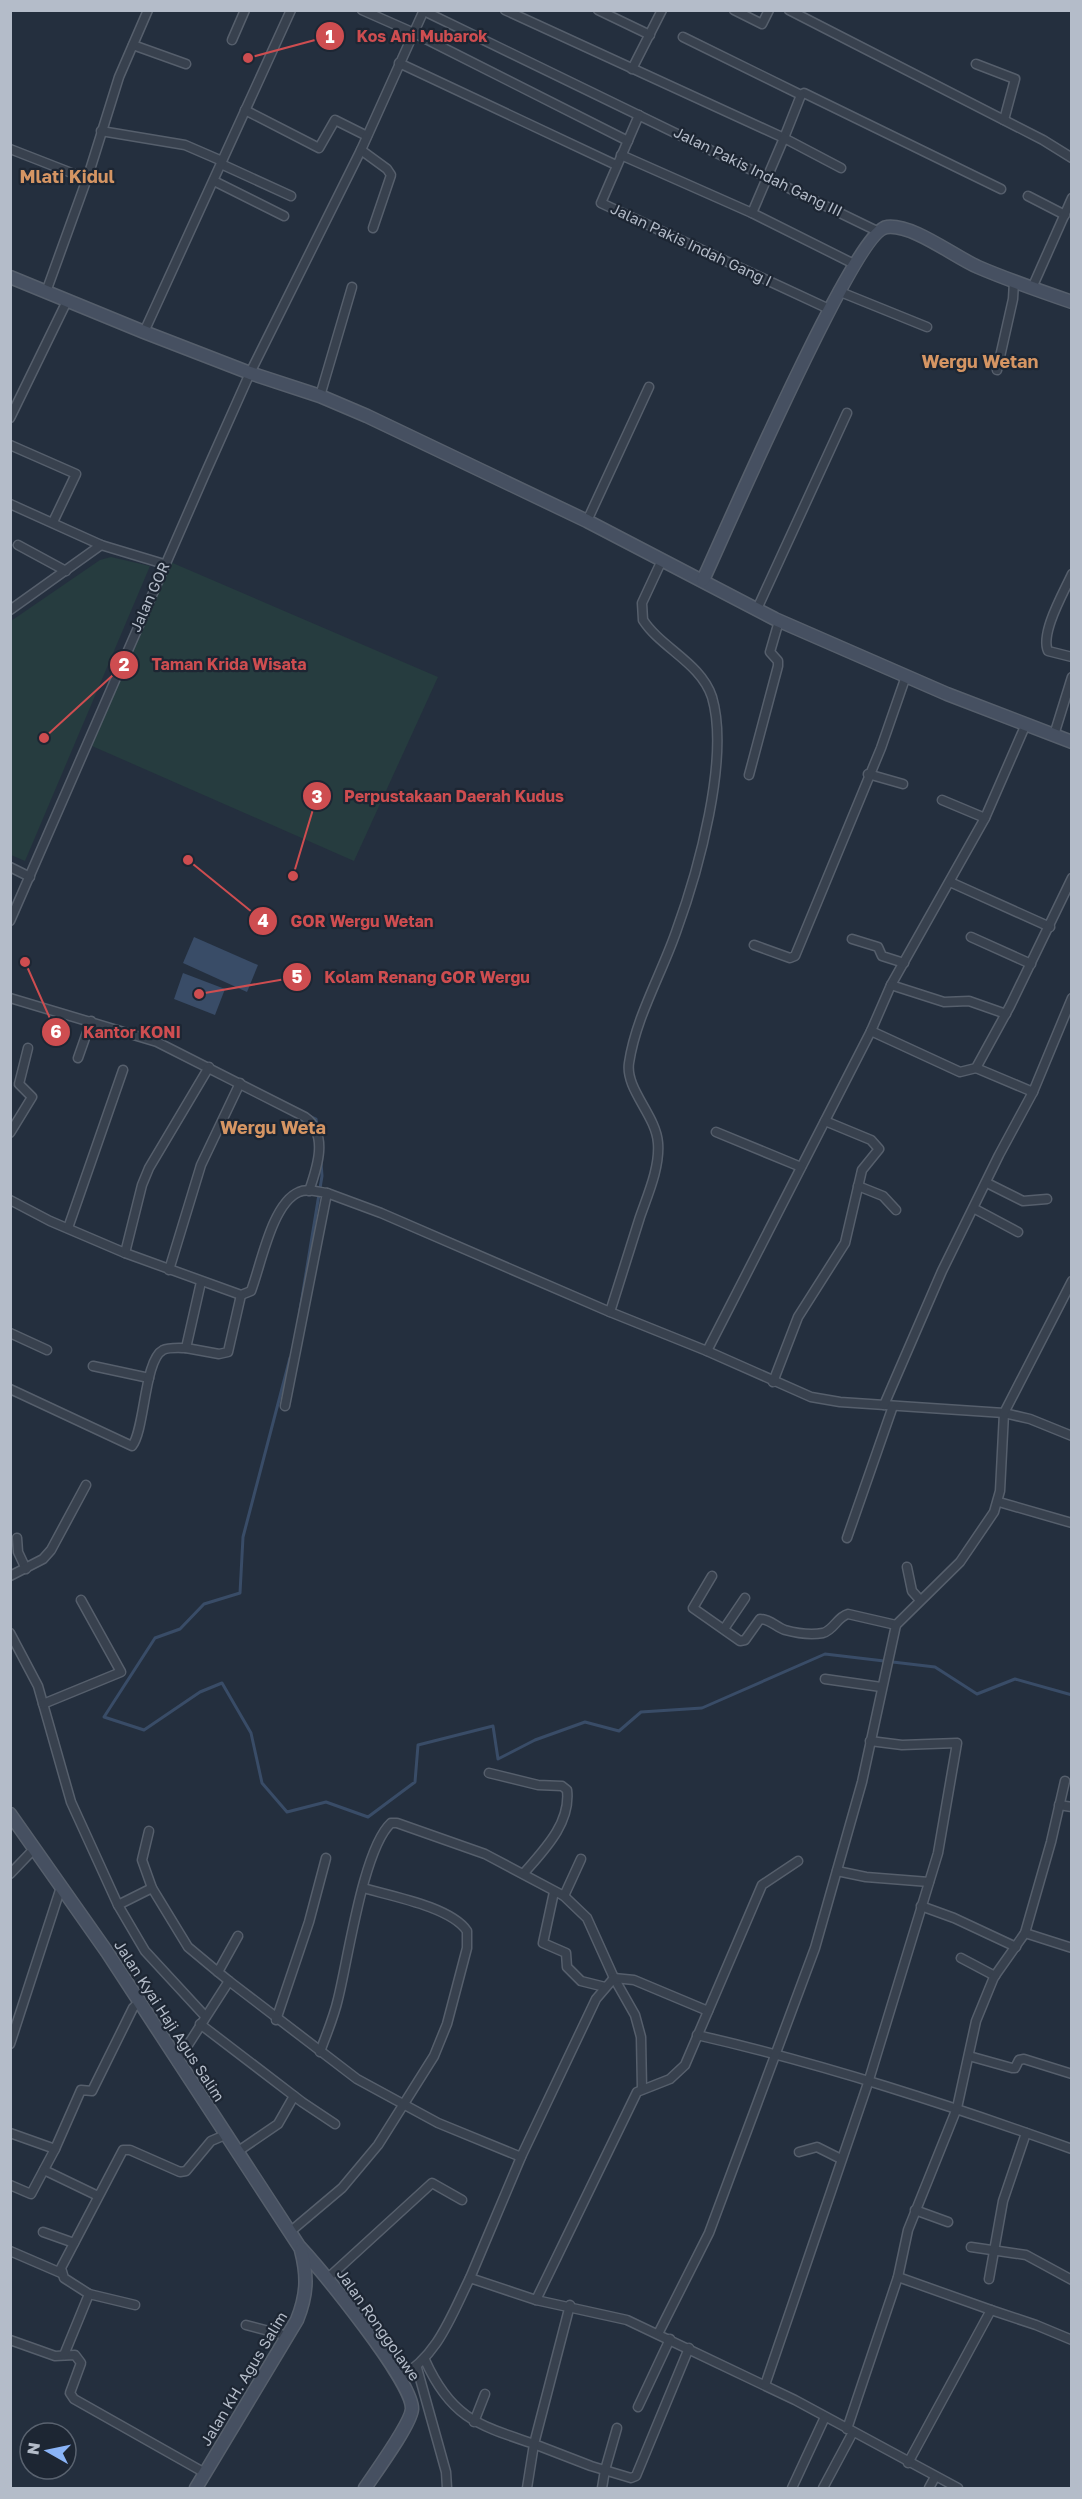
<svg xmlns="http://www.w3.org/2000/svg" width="1082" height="2499" font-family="'Golos Text',sans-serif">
<rect width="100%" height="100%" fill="#242f3e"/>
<g fill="#263c3f">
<polygon points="111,557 150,566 25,861 11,855 11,621 100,560"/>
<polygon points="168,561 438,677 354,861 92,746"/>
</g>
<g fill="#394c67">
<polygon points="194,937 258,965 247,992 183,963"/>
<polygon points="183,973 225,989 215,1015 174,999"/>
</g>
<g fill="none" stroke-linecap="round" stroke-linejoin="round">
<g stroke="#394c67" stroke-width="3">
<polyline points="307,1115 316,1119 317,1126"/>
<polyline points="300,1310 322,1176 321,1162"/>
<polyline points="290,1358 243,1537 240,1593 204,1604 180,1629 155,1638 104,1717 144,1730 200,1692 222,1683 251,1733 262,1783 287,1812 326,1802 368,1817 415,1782 418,1745 493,1726 498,1759 535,1740 585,1722 619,1731 641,1712 702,1708 825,1654 935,1667 977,1694 1015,1679 1072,1695"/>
</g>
<g stroke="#565f6c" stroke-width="11">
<g id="street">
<polyline points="362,10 414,33 628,141"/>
<polyline points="505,10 784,138 801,95 804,93 1001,189"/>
<polyline points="598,10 650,35"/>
<polyline points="734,10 762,24 769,10"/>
<polyline points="789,10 1043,140 1072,158"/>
<polyline points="424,11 877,231"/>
<polyline points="683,37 801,95"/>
<polyline points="232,40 245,10"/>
<polyline points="133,45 186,64"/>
<polyline points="399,63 616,165"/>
<polyline points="976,64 1015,79 1004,120"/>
<polyline points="632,69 662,10"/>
<polyline points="245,110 319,148 335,120 367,136"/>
<polyline points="639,115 601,203 829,309"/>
<polyline points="101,131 185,145 222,161"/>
<polyline points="10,149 87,179"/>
<polyline points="361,150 387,169 391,175 373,228"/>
<polyline points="621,155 752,213"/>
<polyline points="221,164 291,196"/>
<polyline points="841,168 784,138 752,213 854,264"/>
<polyline points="214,181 284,216"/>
<polyline points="1028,196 1065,215"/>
<polyline points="1032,288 1072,198"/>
<polyline points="838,291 927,327"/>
<polyline points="46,292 89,173 119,77 148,10"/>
<polyline points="144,332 291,10"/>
<polyline points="997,370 1013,299 1014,281"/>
<polyline points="320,396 352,287"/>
<polyline points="10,418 67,301"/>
<polyline points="10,445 76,474 53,522"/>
<polyline points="10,504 101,545"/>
<polyline points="587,521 649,387"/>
<polyline points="18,545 66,571"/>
<path d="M662,560L642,603L643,620C661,648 701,663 712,697C730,758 698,872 676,932C661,975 636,1017 629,1063C625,1089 656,1115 658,1143C660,1167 648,1194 640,1217C630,1249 620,1280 610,1312L707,1351L871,1031L891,985L985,818L1026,724"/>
<path d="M1072,574C1064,592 1040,633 1048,651L1072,657"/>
<polyline points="757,609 847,413"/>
<polyline points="10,610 101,545 164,564"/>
<polyline points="1054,735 1072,677"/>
<polyline points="868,774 903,784"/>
<polyline points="749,775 778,666 778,661 770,652 779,621"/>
<polyline points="942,800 985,818"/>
<polyline points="10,867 30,877"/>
<polyline points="950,882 1050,927"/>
<polyline points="10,921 205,474 250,373 361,150 424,10"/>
<polyline points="971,937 1031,964"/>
<polyline points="852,939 878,947 882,956 904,963"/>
<polyline points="754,945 790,958 795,956 881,748 906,676"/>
<polyline points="891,985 944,1002 969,1001 1006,1014"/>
<path d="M10,998L157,1042L305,1117C329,1134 317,1168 309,1191"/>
<polyline points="871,1031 960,1072 976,1068 1010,1006 1072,878"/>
<polyline points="78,1058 91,1021"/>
<polyline points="976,1068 1033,1092"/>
<polyline points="716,1132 801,1167"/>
<polyline points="10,1133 32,1097 19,1084 28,1048"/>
<polyline points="987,1183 1023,1201 1047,1199"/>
<polyline points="858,1186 883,1196 896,1210"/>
<polyline points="327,1193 381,1213 610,1312"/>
<path d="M10,1200L50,1221L125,1253L241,1295L251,1291C261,1265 272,1203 299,1192C307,1188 318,1192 327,1193L285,1406"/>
<polyline points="975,1209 1018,1232"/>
<polyline points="68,1228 123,1070"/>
<polyline points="125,1253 142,1185 149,1168 209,1067"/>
<polyline points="169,1270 201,1165 240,1083"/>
<polyline points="10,1333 47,1350"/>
<polyline points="186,1348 219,1354 228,1352 241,1295"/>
<polyline points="707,1351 811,1397 840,1402 1004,1413 1030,1419 1072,1436"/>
<polyline points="93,1366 149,1378"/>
<polyline points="773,1382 798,1317 845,1243 862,1170 879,1149 871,1140 825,1121"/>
<path d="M10,1389L132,1446C145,1430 144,1360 163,1350C169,1347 180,1348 186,1348L201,1282"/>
<polyline points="884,1405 942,1271 999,1155 1033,1092 1072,998"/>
<polyline points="999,1502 1072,1523"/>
<polyline points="17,1538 18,1552 26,1569"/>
<polyline points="847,1538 893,1406"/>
<polyline points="907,1567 912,1591 920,1600"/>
<polyline points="10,1576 43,1559 51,1550 86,1485"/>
<path d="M712,1576L693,1608L740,1641L745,1640L760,1619C770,1619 776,1627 785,1630C796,1633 812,1635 823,1633C834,1630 837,1617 848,1614L896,1625"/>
<polyline points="724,1629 745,1598"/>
<polyline points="10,1633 38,1686 71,1802 118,1905 145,1951 205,2016"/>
<polyline points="825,1679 881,1687"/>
<polyline points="43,1704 121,1672 81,1600"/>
<path d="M489,1773L538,1785L562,1786L567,1790C571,1823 544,1850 524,1873"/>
<polyline points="1059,1805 1072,1807"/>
<polyline points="149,1831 142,1860 152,1888"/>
<polyline points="837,1871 866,1877 929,1882"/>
<polyline points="10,1874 34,1849"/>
<polyline points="554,1892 543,1943 566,1953 567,1967 581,1981 605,1987"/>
<polyline points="564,1896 581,1859"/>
<polyline points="118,1905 152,1888 188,1947 218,1972"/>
<polyline points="921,1906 954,1918 1016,1947"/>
<polyline points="1025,1933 1072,1948"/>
<polyline points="961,1958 995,1976"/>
<polyline points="229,1981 218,1972 238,1936"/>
<polyline points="276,2020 309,1922 326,1858"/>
<polyline points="200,2024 302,2102 335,2124"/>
<path d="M697,2035C824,2064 949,2105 1072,2149"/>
<polyline points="10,2044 61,1887"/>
<path d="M320,2052C326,2035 334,2017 338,1999C348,1960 363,1849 391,1823H397L485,1854L564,1896L587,1918L614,1978L635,2015L641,2037L642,2088"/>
<polyline points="969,2056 1012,2068 1015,2068 1019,2060 1024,2059 1072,2074"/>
<polyline points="177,2062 229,1981 357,2079 438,2123 521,2157"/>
<polyline points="10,2133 55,2149 31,2194 10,2185"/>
<polyline points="55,2149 81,2090 92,2091 133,2008 140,2001"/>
<polyline points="237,2152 278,2124 294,2096"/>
<polyline points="799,2152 817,2147 841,2159"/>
<polyline points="44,2170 98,2196"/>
<polyline points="915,2210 948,2222"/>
<path d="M291,2231L342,2188L378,2145L434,2056L447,2024L467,1948V1931C451,1907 391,1896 363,1888"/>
<polyline points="43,2232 74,2243"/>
<polyline points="971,2247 1026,2255 1072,2280"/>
<polyline points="10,2251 61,2273"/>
<polyline points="898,2277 991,2310"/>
<polyline points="328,2278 432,2183 462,2200"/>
<polyline points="470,2278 521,2157 596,1999 614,1978 634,1980 708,2011"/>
<polyline points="989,2279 1003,2201 1026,2133"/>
<polyline points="89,2294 135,2305"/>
<polyline points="536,2300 637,2092 670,2079 685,2065 762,1885 798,1861"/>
<polyline points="570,2305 534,2444 591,2466 631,2478 636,2476 689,2348"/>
<polyline points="246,2325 288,2336"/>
<polyline points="658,2334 709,2233 815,1948 862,1782 896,1625 960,1562 994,1512 1000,1491 1004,1413 1072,1281"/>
<polyline points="10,2340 55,2356 75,2355 81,2363 70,2393 74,2399 205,2473"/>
<polyline points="64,2355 89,2294 64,2278 61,2268 123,2150 130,2150 180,2172 186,2171 211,2141 225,2135"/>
<path d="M425,2360C451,2418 478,2425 534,2444L527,2488"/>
<polyline points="417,2368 446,2472 447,2488"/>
<path d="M399,2378C438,2356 451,2316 470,2278L536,2300L627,2320L795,2400L958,2488"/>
<polyline points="765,2385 868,2083 938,1853 957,1743 902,1745 870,1741"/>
<polyline points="638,2407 670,2339"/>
<polyline points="474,2422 485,2394"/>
<polyline points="847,2429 898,2277 908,2230 957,2108 976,2021 994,1977 1025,1933 1051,1842 1065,1781"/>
<polyline points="908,2463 991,2310 1036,2325 1072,2340"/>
<polyline points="602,2488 605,2470 617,2428"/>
<polyline points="792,2488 825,2417"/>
<polyline points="823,2488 853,2432"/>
<polyline points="929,2488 935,2477"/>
</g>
</g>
<g stroke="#565f6c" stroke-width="15">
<g id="secondary">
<polyline points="10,277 144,332 250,373 320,396 367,416 587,521 775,619 947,694 1072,742"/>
<path d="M703,580C724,535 855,230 887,227C913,224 953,256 978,267C1008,280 1040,291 1072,302"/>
<path d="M10,1814L107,1952L299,2246C321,2270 413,2381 412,2409C411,2424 375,2473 365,2488"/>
<path d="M196,2488L297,2320C307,2295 308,2277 301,2250"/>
</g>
</g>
<use href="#street" stroke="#38414e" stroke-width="8"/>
<use href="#secondary" stroke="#465061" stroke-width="12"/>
</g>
<g text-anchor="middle" stroke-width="4.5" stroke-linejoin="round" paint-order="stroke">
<g font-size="15" fill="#b4bcc9" stroke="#1d2633">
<text transform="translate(758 172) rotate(26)" y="5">Jalan Pakis Indah Gang III</text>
<text transform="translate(691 245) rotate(25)" y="5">Jalan Pakis Indah Gang I</text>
<text transform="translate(150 597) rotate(-66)" y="5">Jalan GOR</text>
<text transform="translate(169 2021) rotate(57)" y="5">Jalan Kyai Haji Agus Salim</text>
<text transform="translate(378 2325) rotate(55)" y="5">Jalan Ronggolawe</text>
<text transform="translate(244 2379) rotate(-59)" y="5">Jalan KH. Agus Salim</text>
</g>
<g font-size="18" font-weight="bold" fill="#d59563" stroke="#1d2633">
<text x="67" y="183">Mlati Kidul</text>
<text x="980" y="368">Wergu Wetan</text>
<text x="273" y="1134">Wergu Weta</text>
</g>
</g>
<path fill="none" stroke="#ce4d50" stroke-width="2" d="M248 58L330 36M44 738L124 665M293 876L317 796M188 860L263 921M199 994L297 977M25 962L56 1032"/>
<g fill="#ce4d50" stroke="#1d2633" stroke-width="2">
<circle cx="248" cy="58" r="6"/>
<circle cx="44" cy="738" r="6"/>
<circle cx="293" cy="876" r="6"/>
<circle cx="188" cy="860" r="6"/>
<circle cx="199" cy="994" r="6"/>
<circle cx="25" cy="962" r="6"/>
<circle cx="330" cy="36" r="15"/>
<circle cx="124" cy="665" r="15"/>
<circle cx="317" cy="796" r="15"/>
<circle cx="263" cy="921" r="15"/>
<circle cx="297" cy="977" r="15"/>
<circle cx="56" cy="1032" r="15"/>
</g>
<g font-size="18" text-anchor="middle" font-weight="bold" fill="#fff">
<text x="330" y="43">1</text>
<text x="124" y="671">2</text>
<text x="317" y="803">3</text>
<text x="263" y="927">4</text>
<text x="297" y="983">5</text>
<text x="56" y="1038">6</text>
</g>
<g font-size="16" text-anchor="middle" font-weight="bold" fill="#ce4d50" stroke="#1d2633" stroke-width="4.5" stroke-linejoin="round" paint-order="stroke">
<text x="422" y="42">Kos Ani Mubarok</text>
<text x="229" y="670">Taman Krida Wisata</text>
<text x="454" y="802">Perpustakaan Daerah Kudus</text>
<text x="362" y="927">GOR Wergu Wetan</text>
<text x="427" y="983">Kolam Renang GOR Wergu</text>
<text x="132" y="1038">Kantor KONI</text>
</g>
<rect width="1082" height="2499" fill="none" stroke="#b4bcc9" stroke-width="24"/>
<g transform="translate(48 2451) rotate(279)"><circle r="28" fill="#1d2633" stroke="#59626f" stroke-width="1.5"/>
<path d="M0-4.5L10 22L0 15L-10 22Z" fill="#8ab4f8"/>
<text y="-9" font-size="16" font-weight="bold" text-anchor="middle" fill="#b4bcc9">N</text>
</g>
</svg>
